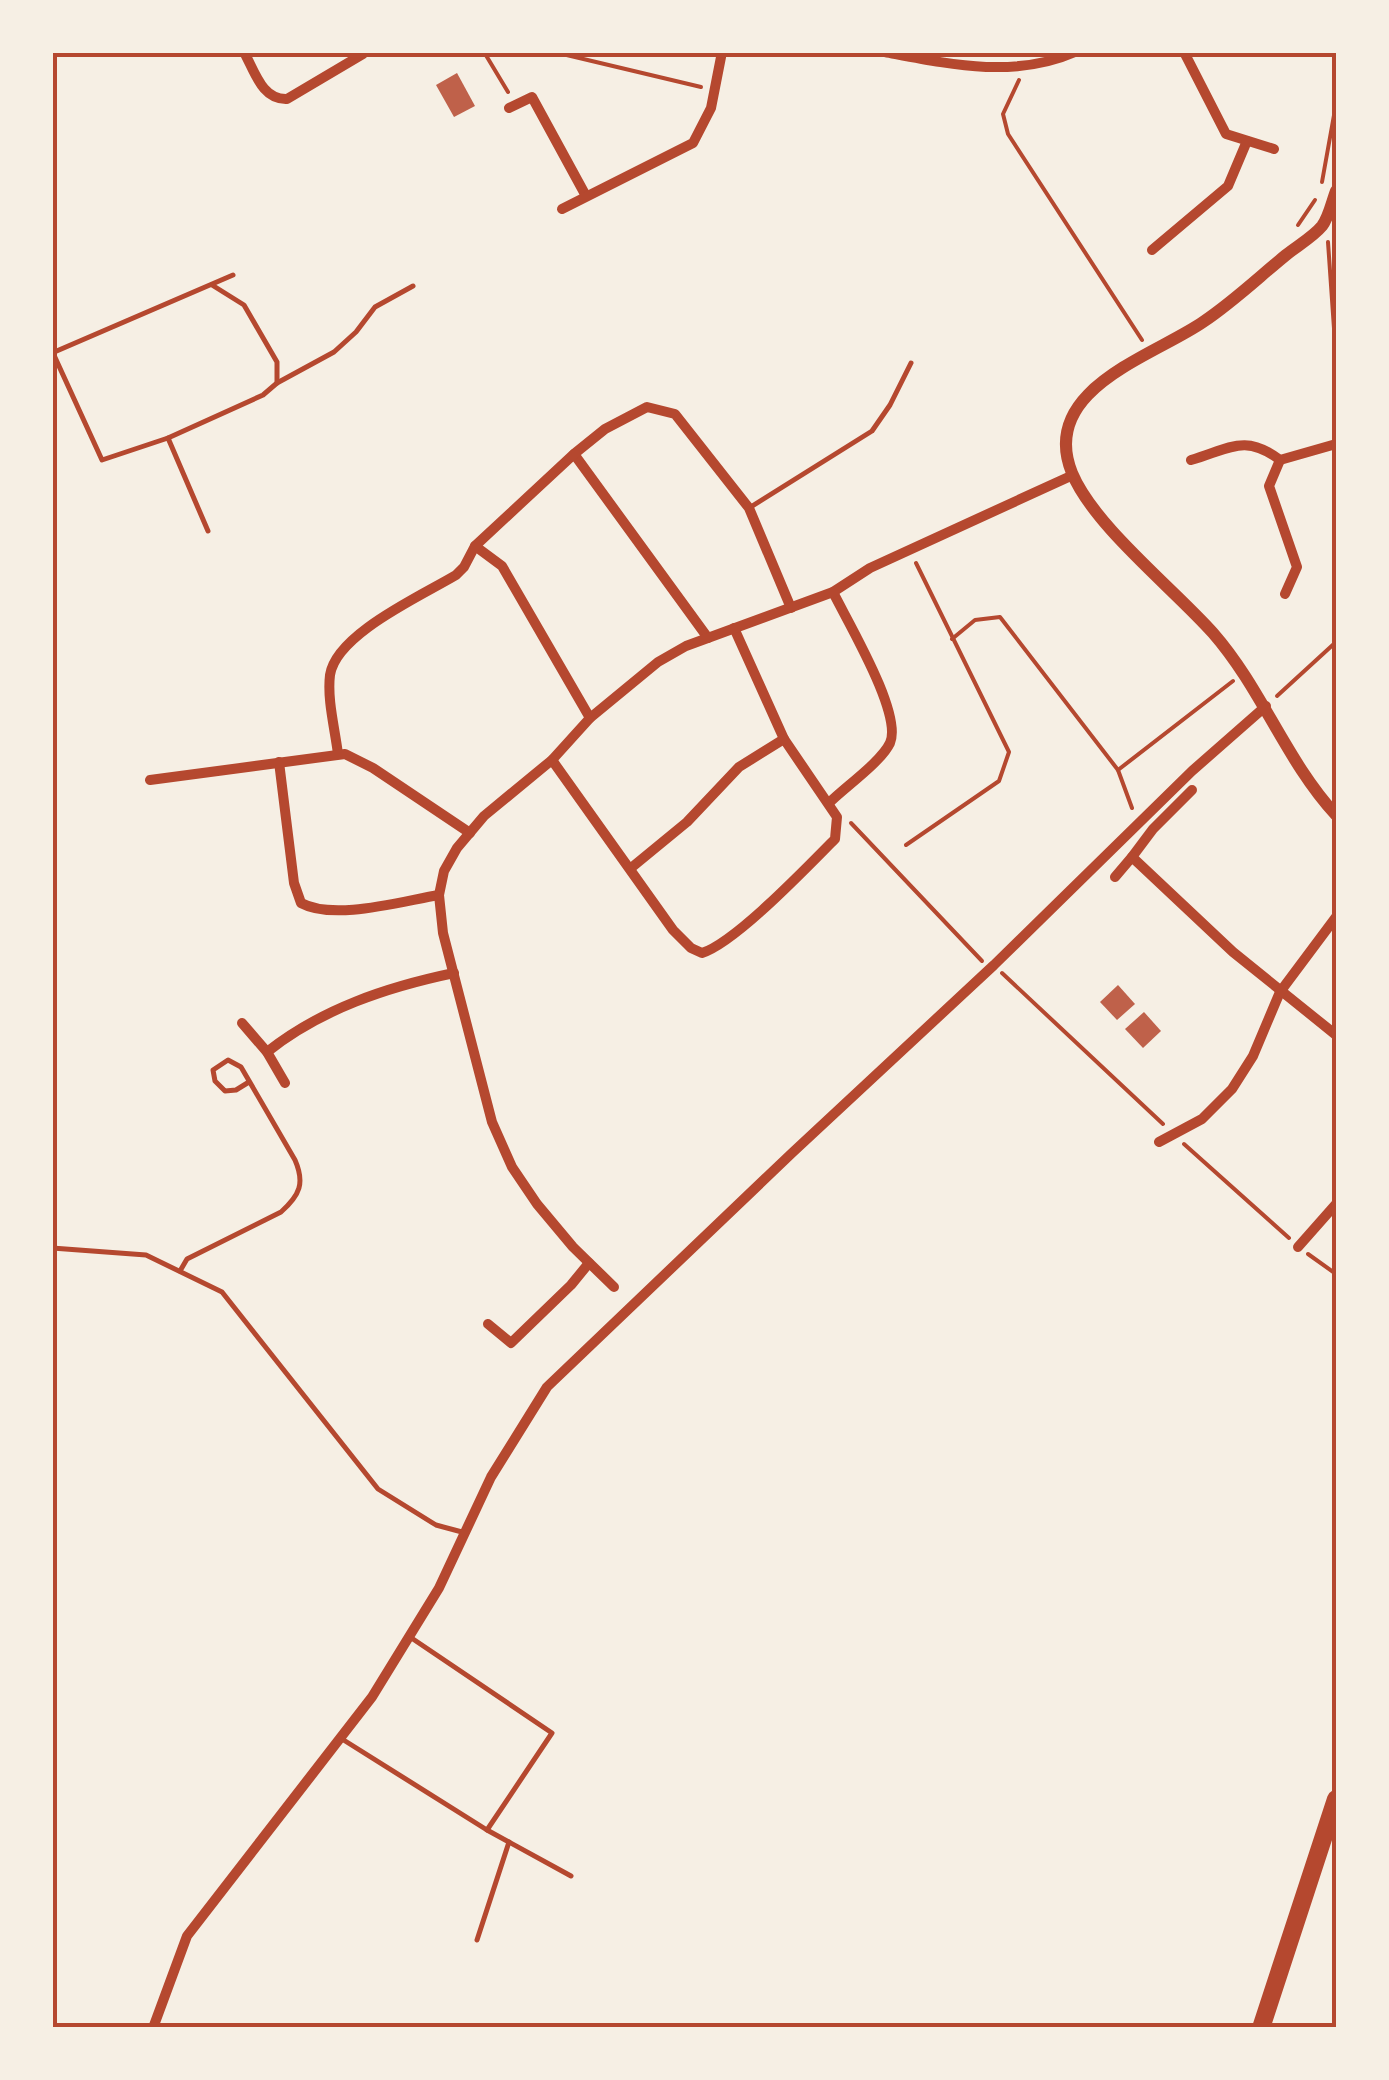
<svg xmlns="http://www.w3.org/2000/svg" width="1389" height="2080" font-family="'Work Sans',sans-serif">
<rect width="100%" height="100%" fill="#f6efe4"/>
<g fill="#bf614a">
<polygon points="457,73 475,106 454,117 436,85"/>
<polygon points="1118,985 1135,1004 1117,1020 1100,1002"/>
<polygon points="1144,1012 1161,1031 1143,1048 1125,1029"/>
</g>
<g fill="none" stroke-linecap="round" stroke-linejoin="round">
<g stroke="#b5482f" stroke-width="4">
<polyline points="484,52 508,92"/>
<polyline points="554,52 701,87"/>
<polyline points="1019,80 1003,114 1008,134 1142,340"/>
<polyline points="1322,182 1336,104"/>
<polyline points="1298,225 1315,200"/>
<polyline points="1328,242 1336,357"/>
<polyline points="952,639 975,620 1000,617 1118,770 1132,808"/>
<polyline points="1277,696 1336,642"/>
<polyline points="1118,770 1233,681"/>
<polyline points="851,823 982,961"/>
<polyline points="906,845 999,781 1009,752 916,563"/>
<polyline points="1002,973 1163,1124"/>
<polyline points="1184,1144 1289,1238"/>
<polyline points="1308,1254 1336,1274"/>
</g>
<g stroke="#b5482f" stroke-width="5">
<polyline points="52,96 52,103"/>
<polyline points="52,353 233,275"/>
<polyline points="53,353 102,460 168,438 208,531"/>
<polyline points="277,383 334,352 356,332 375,307 413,286"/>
<polyline points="168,438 263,395 277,383 277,362 244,305 212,285"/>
<polyline points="749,508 872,431 890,405 911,363"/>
<polyline points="52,1248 146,1255 222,1292 378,1489 436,1525 462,1532"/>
<path d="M180,1271L187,1259L281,1212C300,1195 305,1183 295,1160L241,1067L228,1060L213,1070L215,1081L225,1091L236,1090L249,1082"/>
<polyline points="342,1739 487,1830 552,1733 410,1637"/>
<polyline points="487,1830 571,1876"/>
<polyline points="477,1940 509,1842"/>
</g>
<g stroke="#b5482f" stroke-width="10">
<path d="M244,52C255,72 262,100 287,99L363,54"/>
<path d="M885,52C948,64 1014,79 1075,52"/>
<polyline points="1184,52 1226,134 1274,149"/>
<polyline points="509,108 532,97 586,196"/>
<polyline points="562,209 693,143 711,108 722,52"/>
<polyline points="1152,250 1228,186 1247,141"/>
<polyline points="574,454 708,638"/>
<path d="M1191,460C1229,449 1245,433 1280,460L1336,444"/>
<polyline points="1280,460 1269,486 1297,567 1285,594"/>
<polyline points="475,546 502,566 590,718"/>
<path d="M338,754C335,729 327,700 330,675C336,634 421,596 456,575L464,567L475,546L574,454L605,429L647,407L675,414L749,508L791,608"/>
<path d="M552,760L673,930L691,948L702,953C736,942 807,867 835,839L837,817L784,739L734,628"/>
<path d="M279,762L294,883L301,903C334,921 402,901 439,895"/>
<polyline points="150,780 345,754 373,768 470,833"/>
<path d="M829,803C845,787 881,762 890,743C903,714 847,621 833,592"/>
<polyline points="1132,857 1153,829 1192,790"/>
<polyline points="631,868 687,822 739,767 784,739"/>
<polyline points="1115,877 1132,857 1233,952 1336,1035"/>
<polyline points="242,1023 267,1052 285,1083"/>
<path d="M267,1052C321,1009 387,987 454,973"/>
<polyline points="1159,1142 1202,1119 1232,1089 1253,1056 1280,992 1336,917"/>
<polyline points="1298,1247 1336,1204"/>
<polyline points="614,1287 573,1247 537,1204 512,1167 492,1122 443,933 439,895 444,871 457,848 484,816 552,760 590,718 658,662 686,646 833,592 870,568 1073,475"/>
<polyline points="488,1324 511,1343 571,1285 589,1263"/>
<polyline points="153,2028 187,1936 372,1697 439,1588 491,1477 547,1387 792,1153 994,965 1192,771 1266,706"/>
</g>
<path stroke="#b5482f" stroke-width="12" d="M1336,191C1332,201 1329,217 1322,226C1313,237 1297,246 1286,255C1259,277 1233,302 1203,322C1154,356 1038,389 1072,473C1094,526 1173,588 1213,633C1262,689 1286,761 1336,815"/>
<polyline stroke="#b5482f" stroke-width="18" points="1261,2028 1336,1799"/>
</g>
<rect width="1389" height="2080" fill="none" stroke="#f6efe4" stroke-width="110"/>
<rect x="55" y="55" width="1279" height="1970" fill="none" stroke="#b5482f" stroke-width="4"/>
</svg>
